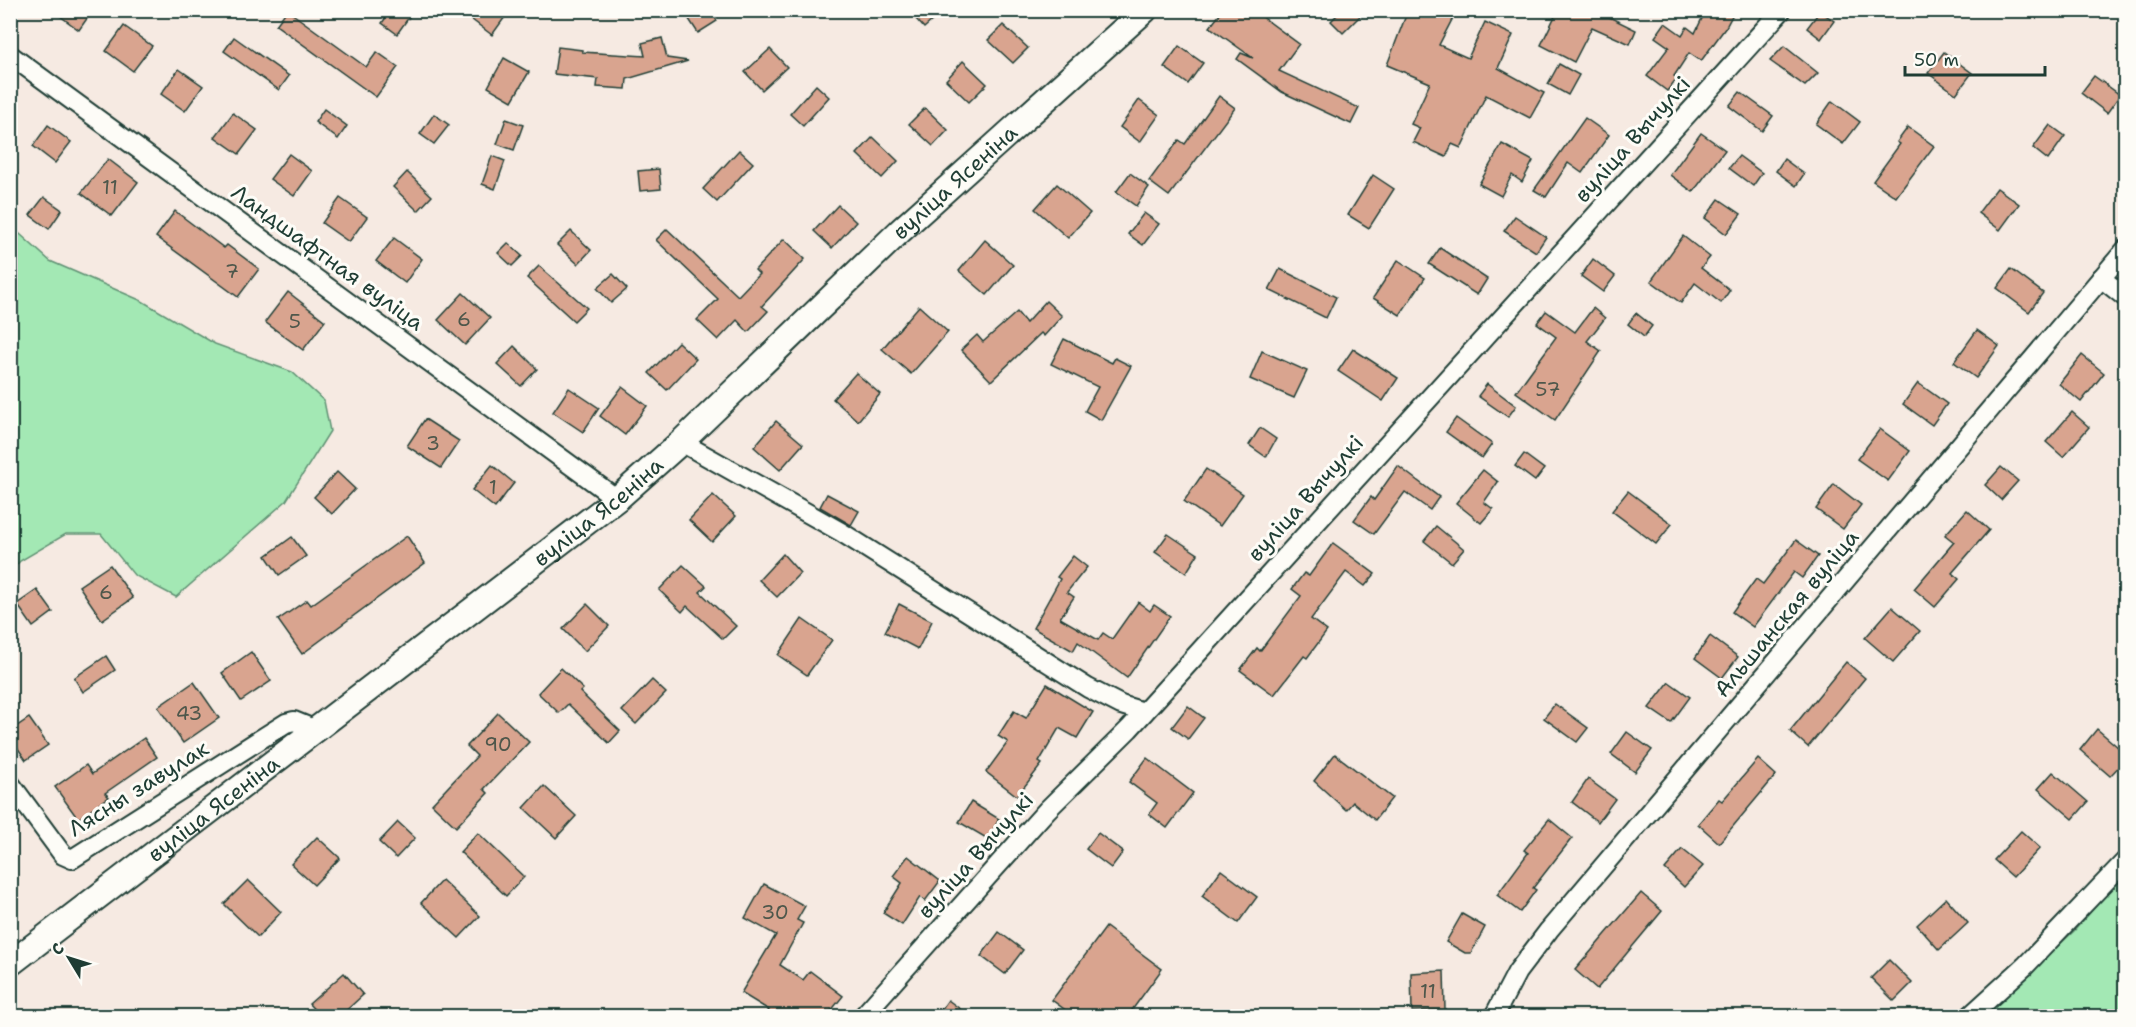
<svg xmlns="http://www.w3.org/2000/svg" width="2136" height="1027" font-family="'Shantell Sans',sans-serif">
<rect width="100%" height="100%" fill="#f6eae2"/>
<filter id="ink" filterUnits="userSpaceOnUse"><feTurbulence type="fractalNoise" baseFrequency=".0167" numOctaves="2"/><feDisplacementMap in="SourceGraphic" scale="12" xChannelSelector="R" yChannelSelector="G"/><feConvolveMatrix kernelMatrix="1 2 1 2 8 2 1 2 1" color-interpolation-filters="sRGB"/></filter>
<g filter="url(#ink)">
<g fill="#a3e8b4" stroke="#619274" stroke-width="1.5">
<polygon points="11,226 50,261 142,301 215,344 292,372 324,401 330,431 286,501 176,597 134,575 101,534 66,534 20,561 11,571"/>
<polygon points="2125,872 2125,1016 1983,1016 2074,931"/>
</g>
<g fill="#d9a48f" stroke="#1f3d34" stroke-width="1.5">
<polygon points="52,10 93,10 79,30"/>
<polygon points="287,10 366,67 377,52 398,67 376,97 276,25"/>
<polygon points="391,10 414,10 397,34 382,23"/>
<polygon points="459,10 510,10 492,35"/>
<polygon points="683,10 711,10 717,21 698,33"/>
<polygon points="908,10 944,10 924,28"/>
<polygon points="1223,10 1253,10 1299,44 1279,71 1359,108 1351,124 1282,92 1237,59 1241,53 1253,58 1210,27"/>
<polygon points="1342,10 1366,10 1343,33 1331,21"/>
<polygon points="1408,10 1457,10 1439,45 1468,58 1485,22 1513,35 1498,68 1544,93 1530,118 1486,95 1461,148 1452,144 1446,157 1413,142 1420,128 1411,124 1430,83 1387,65"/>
<polygon points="1558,10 1595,10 1636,30 1630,44 1592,27 1574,62 1541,45"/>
<polygon points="1706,10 1735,10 1726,27 1701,61 1689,53 1674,76 1677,78 1667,91 1647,76 1669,47 1655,37 1665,23 1682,35 1687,27 1695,33"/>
<polygon points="1820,11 1834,21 1821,39 1807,28"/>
<polygon points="1003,25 1028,48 1013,63 988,40"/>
<polygon points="124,26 152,46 133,71 106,51"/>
<polygon points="234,37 289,76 279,90 224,51"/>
<polygon points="662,38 667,58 688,61 627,79 626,89 597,87 598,79 554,74 558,47 582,50 582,52 645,56 642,43"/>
<polygon points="1179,46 1203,63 1188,84 1164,67"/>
<polygon points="1784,46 1818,73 1805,86 1770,61"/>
<polygon points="770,49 787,67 762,90 745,72"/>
<polygon points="1944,52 1972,73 1956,94 1928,73"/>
<polygon points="504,58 529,72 512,101 488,87"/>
<polygon points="963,61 987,84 969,102 946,80"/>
<polygon points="1559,64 1579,75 1568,95 1548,84"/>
<polygon points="179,69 203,86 185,111 161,94"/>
<polygon points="2094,76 2120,95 2107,113 2081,93"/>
<polygon points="816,85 829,97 803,126 790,114"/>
<polygon points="1740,92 1773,116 1762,131 1729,106"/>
<polygon points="1219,96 1235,108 1169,196 1149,181 1179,140 1185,144"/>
<polygon points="1139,100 1159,115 1140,142 1120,127"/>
<polygon points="1832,101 1860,122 1843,144 1816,124"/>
<polygon points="925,108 948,130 933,146 909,124"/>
<polygon points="324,109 347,126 338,139 315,122"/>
<polygon points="233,113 257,130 239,154 215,137"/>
<polygon points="434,114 449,125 434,144 420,134"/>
<polygon points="1585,118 1609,135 1582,173 1568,163 1546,197 1534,190"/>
<polygon points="506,119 523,125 514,150 497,144"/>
<polygon points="48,125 71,142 55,163 33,146"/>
<polygon points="2050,125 2065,136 2048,160 2033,148"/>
<polygon points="1908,127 1934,146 1896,197 1873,181 1900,144 1897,142"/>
<polygon points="1701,133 1725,150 1693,192 1670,175"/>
<polygon points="873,137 898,161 882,178 857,154"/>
<polygon points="1502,144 1533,161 1522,182 1512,175 1501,196 1479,184"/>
<polygon points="739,150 753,163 717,202 703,189"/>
<polygon points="289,154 312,171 294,196 270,179"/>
<polygon points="492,156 505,161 495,189 482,184"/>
<polygon points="1739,156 1762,173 1753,186 1729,168"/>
<polygon points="108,159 138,182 112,216 81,193"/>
<polygon points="1784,159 1804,174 1796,186 1776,171"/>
<polygon points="659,169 661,189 640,191 638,171"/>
<polygon points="407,172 432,196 418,211 393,187"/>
<polygon points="1130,173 1149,187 1136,206 1116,192"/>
<polygon points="1373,175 1394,189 1369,228 1348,215"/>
<polygon points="1057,184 1090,213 1068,238 1035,209"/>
<polygon points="1997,188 2019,204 2000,230 1978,213"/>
<polygon points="44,197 62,210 49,229 30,215"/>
<polygon points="340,198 367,217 349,242 322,223"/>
<polygon points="1719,199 1741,214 1726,234 1705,218"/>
<polygon points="838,205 856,222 832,248 814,231"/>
<polygon points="175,211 224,248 227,245 259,269 238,297 156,237"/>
<polygon points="1144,213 1159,224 1143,245 1128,234"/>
<polygon points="1515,216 1546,237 1536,252 1504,231"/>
<polygon points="667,229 738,296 759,274 755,270 784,239 805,259 762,306 768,311 748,332 737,320 718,340 697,320 718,299 656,240"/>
<polygon points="571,231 591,250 578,264 557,245"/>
<polygon points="1683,236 1710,257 1701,268 1730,290 1721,303 1695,283 1681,303 1651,281"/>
<polygon points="394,238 422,259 405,283 376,261"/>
<polygon points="985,240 1013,265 987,295 959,271"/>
<polygon points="508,243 522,256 512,266 498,253"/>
<polygon points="1440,248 1487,279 1477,295 1429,264"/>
<polygon points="1593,259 1615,276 1603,292 1581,276"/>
<polygon points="1398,260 1425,278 1400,315 1373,298"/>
<polygon points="539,266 587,308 574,321 527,278"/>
<polygon points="1280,269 1336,297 1326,318 1269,290"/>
<polygon points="2011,269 2043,293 2029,312 1997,288"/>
<polygon points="613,274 627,289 611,303 597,288"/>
<polygon points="288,292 325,321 303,350 265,322"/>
<polygon points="463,293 490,318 465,345 438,320"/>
<polygon points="1046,301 1062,316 1044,336 1041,333 991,381 961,350 977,335 983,342 1017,312 1026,323"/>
<polygon points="919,306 948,332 911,374 882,349"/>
<polygon points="1593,308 1605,318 1587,341 1601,351 1555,420 1516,392 1556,337 1537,323 1546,311 1575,332"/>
<polygon points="1636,313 1652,326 1644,337 1628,324"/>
<polygon points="1977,330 1999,346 1976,378 1954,362"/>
<polygon points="1064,339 1112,363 1115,358 1131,366 1101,420 1085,411 1098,387 1051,364"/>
<polygon points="678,342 696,359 667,390 649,373"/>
<polygon points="514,346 537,369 521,386 497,364"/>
<polygon points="1353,349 1398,378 1383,401 1338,371"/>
<polygon points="1262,351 1307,371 1294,398 1250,379"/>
<polygon points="2082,355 2104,373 2081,402 2059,384"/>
<polygon points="856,373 880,394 858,421 833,399"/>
<polygon points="1918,383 1947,404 1932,425 1903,404"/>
<polygon points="1487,384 1516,406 1508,417 1478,396"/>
<polygon points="622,387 647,406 625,435 600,416"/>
<polygon points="569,388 599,408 583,432 553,412"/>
<polygon points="2072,412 2089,427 2063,457 2046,442"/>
<polygon points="1456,418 1492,444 1482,458 1446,432"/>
<polygon points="425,419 459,441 441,468 407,446"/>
<polygon points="776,421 803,444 780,470 754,447"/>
<polygon points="1260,428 1276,439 1266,457 1249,445"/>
<polygon points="1880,429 1910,451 1888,481 1857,459"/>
<polygon points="1524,454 1544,469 1535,481 1515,466"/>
<polygon points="492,465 514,483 495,508 472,490"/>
<polygon points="1398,466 1439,497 1430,510 1405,492 1374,534 1354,520 1371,497 1374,500"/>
<polygon points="2001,467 2018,481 2001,500 1985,485"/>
<polygon points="1206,469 1243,494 1220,526 1184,501"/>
<polygon points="1483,470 1498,482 1484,502 1493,509 1481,523 1456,503"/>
<polygon points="337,472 355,489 332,514 314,497"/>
<polygon points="1834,484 1861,505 1843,529 1816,509"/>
<polygon points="1628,491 1672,524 1656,544 1612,511"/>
<polygon points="827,494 859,511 851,525 820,507"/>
<polygon points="713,495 736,516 712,542 689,520"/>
<polygon points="1967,510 1989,530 1952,573 1959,579 1935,607 1914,589 1954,542 1945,535"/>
<polygon points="1436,526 1464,549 1452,563 1424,541"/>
<polygon points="1168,534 1198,554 1186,573 1155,552"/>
<polygon points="407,536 425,563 302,654 278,620 307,600 311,605"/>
<polygon points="292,537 306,556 279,575 266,556"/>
<polygon points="1796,540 1818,556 1802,578 1794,572 1753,627 1732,612 1756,579 1763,584"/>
<polygon points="1333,543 1375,574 1365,586 1346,572 1311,619 1327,631 1307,658 1304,656 1274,695 1240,670 1257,648 1260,651 1301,596 1292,589 1304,573 1309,576"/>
<polygon points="783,554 800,573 777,597 759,580"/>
<polygon points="1073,556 1087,567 1067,592 1074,597 1060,618 1098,640 1103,633 1112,639 1138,602 1150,611 1154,605 1170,616 1127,678 1078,642 1073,651 1033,628 1060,579 1057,577"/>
<polygon points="110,565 133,598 102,620 79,586"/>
<polygon points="683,565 706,586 700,592 736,626 723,639 687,606 682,612 659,590"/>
<polygon points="37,590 53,612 33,627 17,604"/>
<polygon points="587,604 609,626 585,651 563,629"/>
<polygon points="899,604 932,621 918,649 885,632"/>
<polygon points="1892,607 1920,631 1893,662 1865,638"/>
<polygon points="802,619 832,640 807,675 778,655"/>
<polygon points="1710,636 1738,657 1722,678 1695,658"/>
<polygon points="251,652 271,681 241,701 222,673"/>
<polygon points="106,656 115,670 83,692 74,678"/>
<polygon points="1846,662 1865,678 1808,747 1790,731"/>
<polygon points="561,668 583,689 580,692 620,731 609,743 568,704 559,713 538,693"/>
<polygon points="652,680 666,693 636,724 622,711"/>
<polygon points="194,682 219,718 183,743 158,707"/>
<polygon points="1669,682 1690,697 1671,723 1649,708"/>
<polygon points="1047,684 1093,712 1077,738 1059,728 1039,762 1042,764 1017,796 986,772 1008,742 998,736 1014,711 1026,718"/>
<polygon points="1555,704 1588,728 1577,742 1544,718"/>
<polygon points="1188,706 1204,718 1188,739 1172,727"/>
<polygon points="498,713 529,742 484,789 488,793 456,827 432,804 477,756 467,746"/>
<polygon points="29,718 48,745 26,760 10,737 10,731"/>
<polygon points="2097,729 2126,754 2126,759 2110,776 2080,750"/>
<polygon points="1627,732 1652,750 1635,772 1611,754"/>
<polygon points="144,738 157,757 105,793 109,797 78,819 55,787 86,765 92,774"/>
<polygon points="1335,754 1392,798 1375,820 1353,802 1346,810 1314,781"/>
<polygon points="1147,758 1193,793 1167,828 1149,814 1157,803 1129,782"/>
<polygon points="1758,759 1776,775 1719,843 1698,824 1719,799 1722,801"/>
<polygon points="2053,772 2088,802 2073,819 2038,789"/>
<polygon points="1588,779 1615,799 1598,822 1572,802"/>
<polygon points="544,786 576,816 556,838 524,808"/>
<polygon points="971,802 999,819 988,839 959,822"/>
<polygon points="1549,819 1572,838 1533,888 1536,890 1520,912 1497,895 1528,853 1524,850"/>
<polygon points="398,822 415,838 396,858 379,842"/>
<polygon points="2021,831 2040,848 2013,877 1994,860"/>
<polygon points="478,833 524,877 506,896 460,852"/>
<polygon points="1098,833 1123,852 1111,868 1086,849"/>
<polygon points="317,837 340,858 314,885 291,864"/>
<polygon points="1682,849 1703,866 1684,887 1665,869"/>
<polygon points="908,856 940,881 925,901 920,897 902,925 883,913 902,883 893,876"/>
<polygon points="1221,870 1257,897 1238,923 1202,896"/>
<polygon points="248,880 281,912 258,937 224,904"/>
<polygon points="442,880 480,916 459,938 421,903"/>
<polygon points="764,884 805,906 797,920 803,923 780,965 803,980 810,971 843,996 826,1017 764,1017 769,1010 741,993 776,935 745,918"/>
<polygon points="1641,893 1662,911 1597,989 1575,970"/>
<polygon points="1946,898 1968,923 1939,950 1917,925"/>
<polygon points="1462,914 1485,927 1471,953 1465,953 1446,942"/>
<polygon points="1106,927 1162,969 1127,1017 1075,1017 1052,1000"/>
<polygon points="999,932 1023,950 1005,974 981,956"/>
<polygon points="1889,960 1912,983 1894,1001 1871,978"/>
<polygon points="1444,971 1445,1010 1412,1011 1411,973"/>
<polygon points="344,973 363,995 339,1017 321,1017 309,1004"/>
<polygon points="948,1000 971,1017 936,1017"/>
</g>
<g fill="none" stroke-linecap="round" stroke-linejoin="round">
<g stroke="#1f3d34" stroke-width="22">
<g id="street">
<polyline points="10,55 617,499"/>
<polyline points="2101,278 2126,298"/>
<polyline points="681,442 841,532 1088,688 1121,705 1144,712"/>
<polyline points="10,783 63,855 72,859 286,723 294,721 316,730"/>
<polyline points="863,1016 1047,810 1129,729 1782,10"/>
<polyline points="1494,1016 1517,972 1549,930 2126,249"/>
<polyline points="1970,1016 2025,966 2126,860"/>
</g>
</g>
<g stroke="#1f3d34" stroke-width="28">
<g id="secondary">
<path id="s1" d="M10,964L617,499L681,442L900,231L1145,10"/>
</g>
</g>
<use href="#street" stroke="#fdfcf7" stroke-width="18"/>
<use href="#secondary" stroke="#fdfcf7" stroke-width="24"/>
</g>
</g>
<g text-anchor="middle" stroke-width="6" stroke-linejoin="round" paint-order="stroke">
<g font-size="20" fill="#4e574b">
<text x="110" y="194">11</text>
<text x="232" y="278">7</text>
<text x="464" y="326">6</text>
<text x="295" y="328">5</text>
<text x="1548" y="396">57</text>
<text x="433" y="450">3</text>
<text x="493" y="494">1</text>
<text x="106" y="599">6</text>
<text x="189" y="720">43</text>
<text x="498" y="751">90</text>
<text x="775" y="919">30</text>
<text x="1428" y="998">11</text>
</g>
<g font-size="22" fill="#1f3d34" stroke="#fdfcf7">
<text transform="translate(1632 139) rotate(-48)" y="8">вуліца Вычулкі</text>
<text dy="8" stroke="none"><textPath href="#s1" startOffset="1228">вуліца Ясеніна</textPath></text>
<text transform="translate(328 257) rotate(36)" y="8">Ландшафтная вуліца</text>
<text transform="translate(1305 498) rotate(-48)" y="8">вуліца Вычулкі</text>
<text dy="8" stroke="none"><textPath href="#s1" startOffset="742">вуліца Ясеніна</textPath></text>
<text transform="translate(1786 613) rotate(-50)" y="8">Альшанская вуліца</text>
<text transform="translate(138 788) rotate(-32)" y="8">Лясны завулак</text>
<text dy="8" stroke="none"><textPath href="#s1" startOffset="256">вуліца Ясеніна</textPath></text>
<text transform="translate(975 855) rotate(-48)" y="8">вуліца Вычулкі</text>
</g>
</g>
<rect width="2136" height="1027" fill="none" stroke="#fdfcf7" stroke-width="36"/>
<rect x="18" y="18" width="2100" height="991" fill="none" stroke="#1f3d34" stroke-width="2" filter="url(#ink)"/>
<g transform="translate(69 958) rotate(308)" stroke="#fdfcf7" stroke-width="4.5" paint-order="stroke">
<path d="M0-4.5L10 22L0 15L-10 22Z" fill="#1f3d34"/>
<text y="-9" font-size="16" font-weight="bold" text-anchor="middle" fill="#1f3d34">С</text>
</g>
<path d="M1905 66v9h140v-9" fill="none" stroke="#1f3d34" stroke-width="3"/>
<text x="1914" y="66" font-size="18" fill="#1f3d34" stroke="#fdfcf7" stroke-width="4.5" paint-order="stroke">50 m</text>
</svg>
